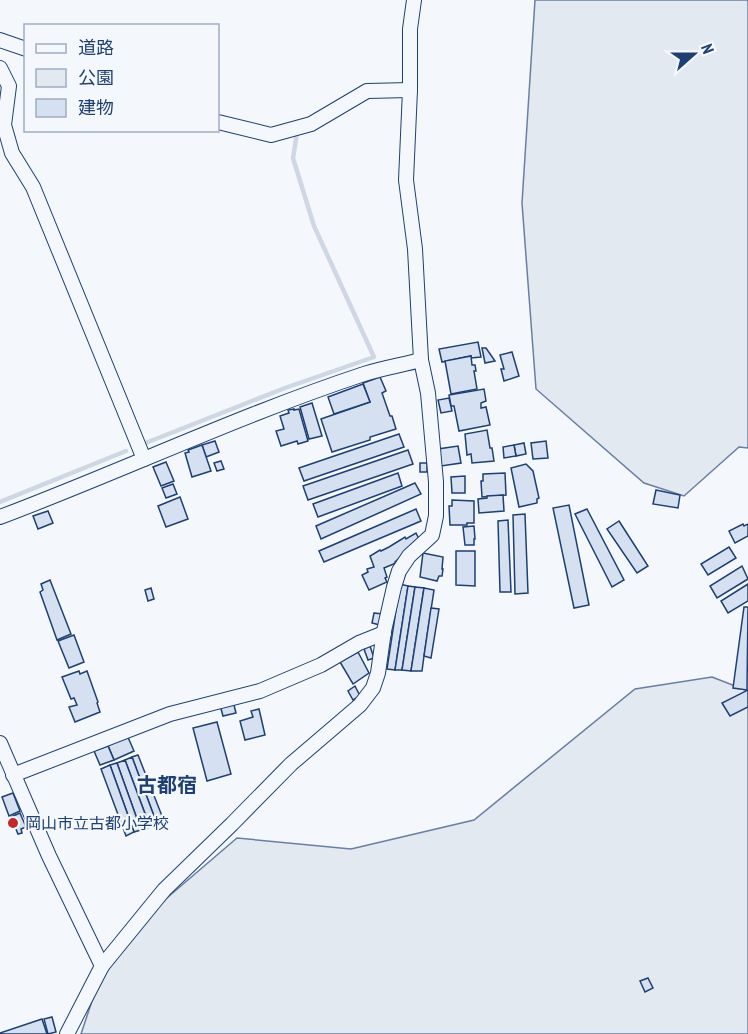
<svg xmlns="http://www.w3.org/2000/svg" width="748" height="1034" font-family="'PT Sans Narrow','Noto Sans JP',sans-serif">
<rect width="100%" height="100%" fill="#f4f7fb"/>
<g fill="#e3e9f0" stroke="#687fa3" stroke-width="1.5">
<polygon points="535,0 748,0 748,448 739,447 684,496 644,483 536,389 522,203"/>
<polygon points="712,677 748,691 748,1034 81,1034 99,980 161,903 237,838 351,849 474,820 635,689"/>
</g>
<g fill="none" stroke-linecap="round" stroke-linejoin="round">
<g stroke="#cfd7e4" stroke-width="4.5">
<polyline points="143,444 285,388 374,357 314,226 293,158 297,133"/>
<polyline points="0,502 126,451"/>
</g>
</g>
<g fill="#d5e0f0" stroke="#1d3f73" stroke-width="1.5">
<polygon points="478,342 481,357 471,358 471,356 442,362 439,349"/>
<polygon points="482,348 486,348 495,361 485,363"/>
<polygon points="512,352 519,376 504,381 501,369 504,369 500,355"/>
<polygon points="471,356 472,365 475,365 476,371 474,371 477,389 451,394 445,361"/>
<polygon points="380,377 386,391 382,393 390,416 392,416 396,429 370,437 370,440 332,452 321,419 370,402 363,383"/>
<polygon points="363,384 370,402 334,414 328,397"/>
<polygon points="484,389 486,401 481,403 481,408 486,407 490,425 459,431 454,406 451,406 449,395"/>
<polygon points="449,398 452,411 441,413 438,400"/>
<polygon points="312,403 322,436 309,439 300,407"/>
<polygon points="294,409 294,410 299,409 308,441 298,444 297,441 281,446 276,431 284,429 280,416 289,413 288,410"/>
<polygon points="487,430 490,448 492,448 494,461 472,463 471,454 467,455 465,434"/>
<polygon points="399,434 404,447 304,481 299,468"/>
<polygon points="215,441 219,452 206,457 202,445"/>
<polygon points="546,441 548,458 533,459 531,443"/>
<polygon points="524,443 526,454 516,456 514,445"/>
<polygon points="202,445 211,471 192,477 185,453 189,452 188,450"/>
<polygon points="514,445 516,456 504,458 503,447"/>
<polygon points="458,446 461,463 441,466 438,449"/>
<polygon points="408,450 413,464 308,500 303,486"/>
<polygon points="221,461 224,469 217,471 214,463"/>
<polygon points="166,462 174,481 161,486 153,467"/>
<rect x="420" y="463" width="7" height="9"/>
<polygon points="526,464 533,471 539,498 537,499 537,503 519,507 511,468"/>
<polygon points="398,473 402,486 318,517 313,504"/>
<polygon points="505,473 506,495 482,497 481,481 483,481 483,474"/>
<polygon points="465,476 465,493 452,493 451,477"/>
<polygon points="415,483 421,494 321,539 316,526"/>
<polygon points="173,484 177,494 166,498 162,488"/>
<polygon points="656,490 680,495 678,508 653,504"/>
<polygon points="503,495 504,511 479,513 478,499 487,498 487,496"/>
<polygon points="180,497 188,519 166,527 158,506"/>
<polygon points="452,500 474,501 474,523 467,523 467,525 450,525 449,506 452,506"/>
<polygon points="569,505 589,605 574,608 553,508"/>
<polygon points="416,509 421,521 324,562 319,551"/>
<polygon points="587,509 624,580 612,587 575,514"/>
<polygon points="48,511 53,523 38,529 33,516"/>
<polygon points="525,514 528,593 515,594 513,515"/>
<polygon points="508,520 511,592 500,592 498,521"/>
<polygon points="619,521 648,566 637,573 607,529"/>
<polygon points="743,524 744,526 748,524 748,536 735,543 729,531"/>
<polygon points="474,526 475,539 474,539 474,545 465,545 463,527"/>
<polygon points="416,533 419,539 395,562 396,563 384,568 387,577 385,578 387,582 369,590 362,575 368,572 367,569 374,567 370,556 380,550 381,551 389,547 405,537 406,539"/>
<polygon points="729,547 736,558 708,575 701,564"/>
<polygon points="456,551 475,551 475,586 456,585"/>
<polygon points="423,553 443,557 442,569 443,569 442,576 439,576 437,581 420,577"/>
<polygon points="742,566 748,579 717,598 710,586"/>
<polygon points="50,580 71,634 57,640 40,592 43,590 41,584"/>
<polygon points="400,584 408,586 395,670 387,669"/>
<polygon points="748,584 748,601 728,613 721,601"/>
<polygon points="408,586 415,587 402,670 395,670"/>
<polygon points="415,587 424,588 411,671 402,670"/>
<polygon points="151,588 154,599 148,601 145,590"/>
<polygon points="424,588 434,590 424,656 422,671 411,671"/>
<polygon points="744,607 748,607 747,690 733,688"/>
<polygon points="431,608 439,609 431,658 424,656"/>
<polygon points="374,613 383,614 380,625 372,623"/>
<polygon points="74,635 84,662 69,668 58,641"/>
<polygon points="370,646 374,658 368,660 364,649"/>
<polygon points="358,652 369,673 353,684 340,662"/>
<polygon points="79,671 80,674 87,671 98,702 97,703 100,712 75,722 69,707 77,705 74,698 71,699 62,677"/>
<polygon points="355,686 360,696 353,700 348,691"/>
<polygon points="748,690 748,707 730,716 722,703"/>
<polygon points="233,701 236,713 223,716 220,705"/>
<polygon points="259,709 265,735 245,740 240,721 253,717 251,711"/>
<polygon points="217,722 231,774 207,781 193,728"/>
<polygon points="127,735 134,751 114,760 107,743"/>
<polygon points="108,746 114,760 100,765 94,751"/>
<polygon points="138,755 164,821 157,824 132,757"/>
<polygon points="132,757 157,824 150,827 125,760"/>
<polygon points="125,760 150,827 141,830 117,763"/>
<polygon points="117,763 141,830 134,832 110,765"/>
<polygon points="110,765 134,832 126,836 101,769"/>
<polygon points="13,793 20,811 9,816 2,797"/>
<polygon points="20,813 26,827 21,829 22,833 18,834 11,817"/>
<polygon points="648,978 653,988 645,992 640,981"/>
<polygon points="52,1017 56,1032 48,1034 44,1019"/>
<polygon points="42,1019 47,1034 0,1034 0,1033"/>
</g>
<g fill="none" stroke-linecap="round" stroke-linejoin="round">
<g stroke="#1d3f73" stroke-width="16">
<g id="street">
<polyline points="0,40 26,49"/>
<polyline points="0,68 9,86 4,125 12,153 33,187 144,459"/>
<polyline points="218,122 271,135 311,124 367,91 410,90"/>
<path d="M0,517C122,471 240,415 364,374C383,368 402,365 421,360"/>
<polyline points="0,743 49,856 102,966 67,1034"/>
<polyline points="13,775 170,714 260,691 321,665 359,643 384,633"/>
<polyline points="102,966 164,890 232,824 291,764 360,705 373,688 378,673 384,631 394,587 399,571 409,556 432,535 436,516 436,482 428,393 421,360 415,249 406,180 410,90 410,29 414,0"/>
</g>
</g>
<use href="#street" stroke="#f4f7fb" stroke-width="14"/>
</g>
<circle fill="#c62828" stroke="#f4f7fb" stroke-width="2" cx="13" cy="823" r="6"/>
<g text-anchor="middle" stroke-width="4.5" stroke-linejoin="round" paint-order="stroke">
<g font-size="16" fill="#1d3f73" stroke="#f4f7fb" text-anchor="start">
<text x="25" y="829">岡山市立古都小学校</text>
</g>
<g font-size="20" font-weight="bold" fill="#1d3f73" stroke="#f4f7fb">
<text x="167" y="792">古都宿</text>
</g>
</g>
<rect x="24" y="24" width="195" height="108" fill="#f4f7fb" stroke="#9eadc5" stroke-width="1.5"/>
<rect x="36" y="44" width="30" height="9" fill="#f4f7fb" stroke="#9eadc5" stroke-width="1.5"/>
<text x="78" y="54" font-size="18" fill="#1d3f73">道路</text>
<rect x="36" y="69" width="30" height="18" fill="#e3e9f0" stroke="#9eadc5" stroke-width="1.5"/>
<text x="78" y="84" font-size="18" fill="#1d3f73">公園</text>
<rect x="36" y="99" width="30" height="18" fill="#d5e0f0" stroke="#9eadc5" stroke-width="1.5"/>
<text x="78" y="114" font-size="18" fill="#1d3f73">建物</text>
<g transform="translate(694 54) rotate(69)" stroke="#f4f7fb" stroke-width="4.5" paint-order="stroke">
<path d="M0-4.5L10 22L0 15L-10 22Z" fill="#1d3f73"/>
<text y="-9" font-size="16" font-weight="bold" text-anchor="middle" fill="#1d3f73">N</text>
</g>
</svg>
